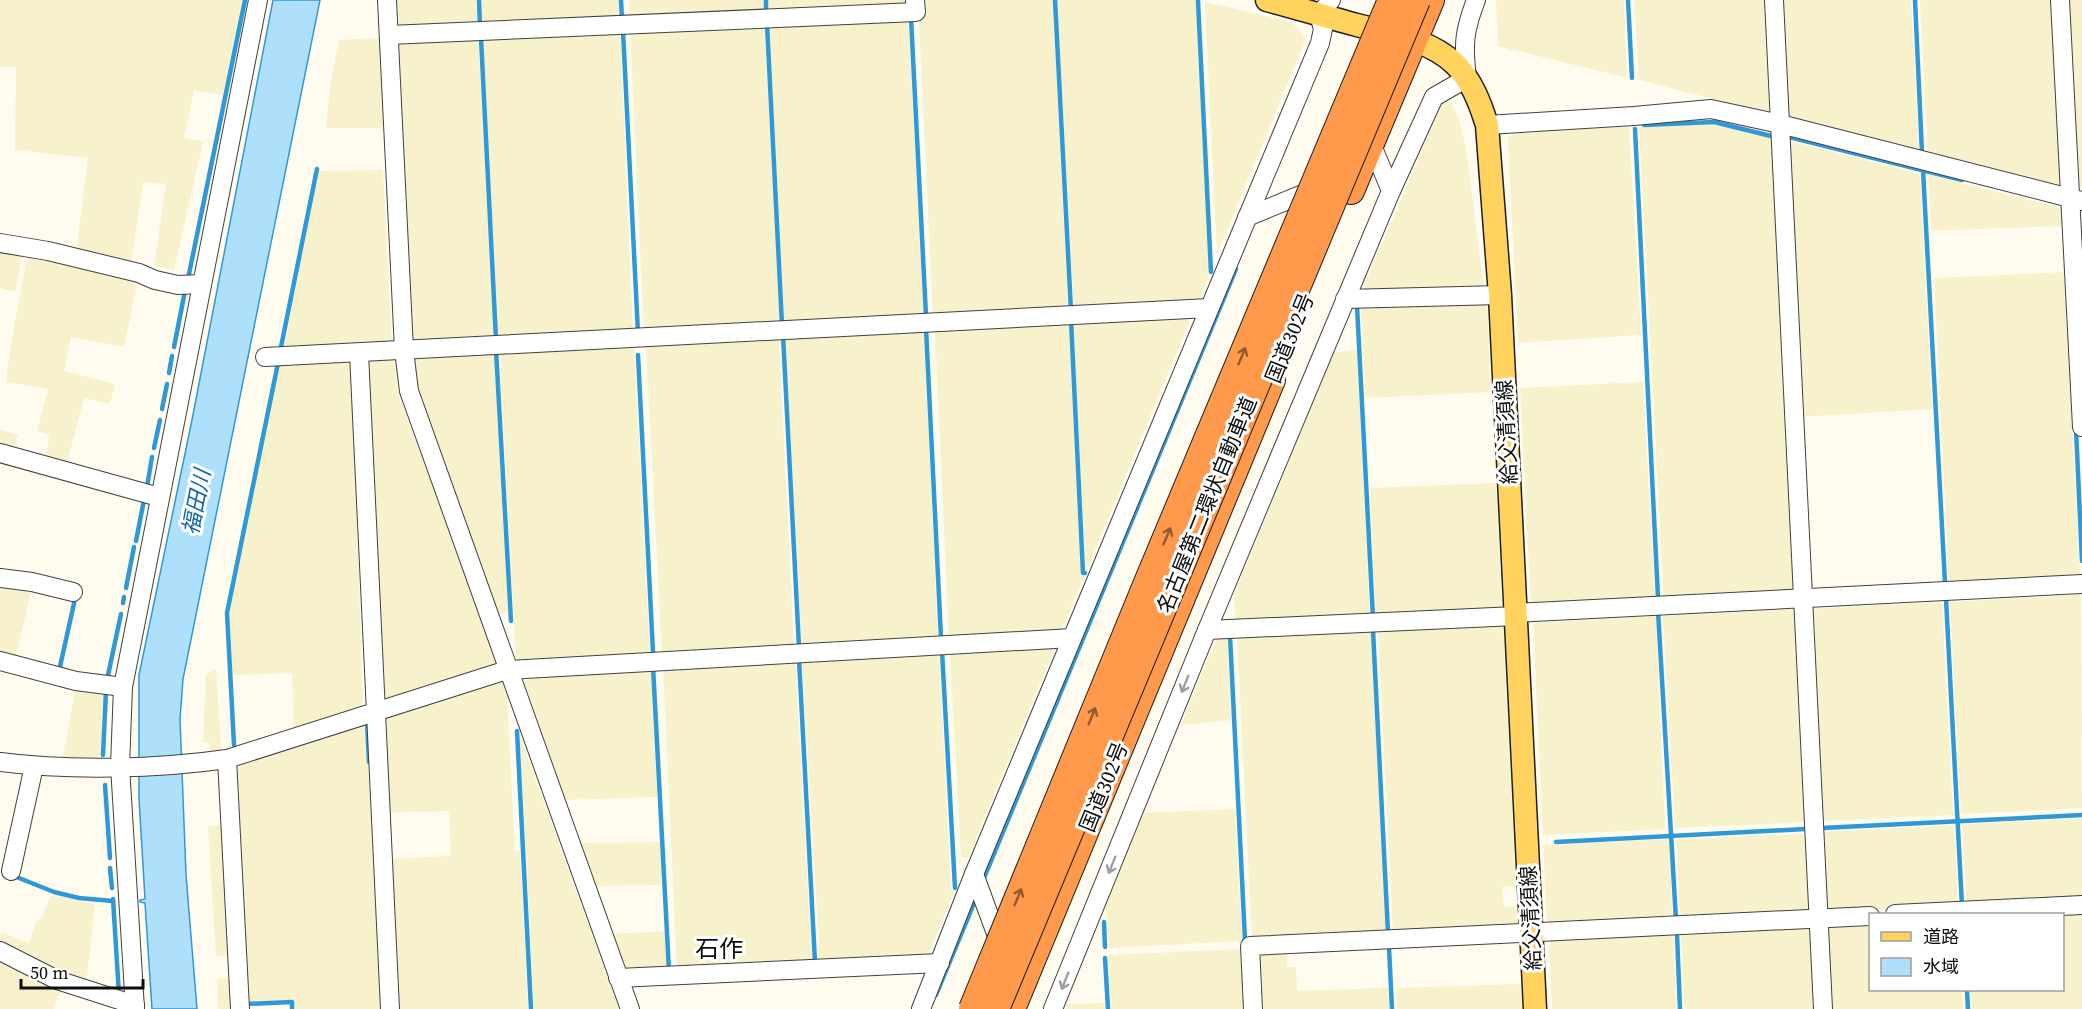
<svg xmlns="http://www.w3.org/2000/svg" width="2082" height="1009" font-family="'Source Serif 4','Noto Sans JP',serif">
<rect width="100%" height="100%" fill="#fffbee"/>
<g fill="#f7f2cb">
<polygon points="0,0 242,0 223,95 194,90 184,138 203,142 174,270 154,266 166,184 143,182 131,265 76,255 88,158 15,150 16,67 0,67"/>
<polygon points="397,0 476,0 478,29 399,32"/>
<polygon points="481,0 619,0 620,23 482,29"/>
<polygon points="629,0 764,0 764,17 630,22"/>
<polygon points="768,0 907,0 908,10 769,16"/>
<polygon points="918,0 1053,0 1068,312 933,318"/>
<polygon points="1057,0 1196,0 1209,275 1198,303 1074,312"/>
<polygon points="1496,0 1624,0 1627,78 1498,46"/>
<polygon points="1634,0 1765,0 1772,114 1639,80"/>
<polygon points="1780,0 1911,0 1919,152 1788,119"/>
<polygon points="1920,0 2052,0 2062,184 2059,186 1928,154"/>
<polygon points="2066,0 2082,0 2082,187 2076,188"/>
<polygon points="1205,2 1292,22 1306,39 1217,254"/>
<polygon points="908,16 924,319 784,326 769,21"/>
<polygon points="764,22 780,326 644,333 630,28"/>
<polygon points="620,29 633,334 498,341 482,35"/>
<polygon points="478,35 494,341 413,345 399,39"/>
<polygon points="381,38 384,128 326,128 330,87 339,40"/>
<polygon points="1443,102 1451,102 1459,120 1466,148 1484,290 1367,294 1363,288"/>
<polygon points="1714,124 1772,138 1794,593 1664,599 1639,127"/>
<polygon points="1629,127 1641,335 1518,343 1508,139 1514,132"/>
<polygon points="1786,140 1920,174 1932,409 1800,417"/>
<polygon points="383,170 392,345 283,353 319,171"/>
<polygon points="1929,175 2061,208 2062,226 1931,231"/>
<polygon points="0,250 22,254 15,292 0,288"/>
<polygon points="28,252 139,276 124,347 71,337 64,371 115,384 110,404 84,398 66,467 44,462 50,435 37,431 48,389 6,382 10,350"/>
<polygon points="2064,272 2080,577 1949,586 1934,278"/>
<polygon points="1487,301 1491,392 1366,398 1361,307"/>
<polygon points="1182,317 1190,320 1086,572 1073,323"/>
<polygon points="1069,323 1081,575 1084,576 1060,634 949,641 935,331"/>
<polygon points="924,331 938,642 802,649 785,339"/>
<polygon points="779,339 794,649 662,656 646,346"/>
<polygon points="634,345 650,657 520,662 516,657 500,354"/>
<polygon points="1357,351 1370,619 1236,625 1234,594 1334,352"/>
<polygon points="494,354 508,612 499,614 418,389 414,359"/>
<polygon points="394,359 398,392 495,659 492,671 380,705 363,361"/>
<polygon points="352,361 363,711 294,732 292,673 232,675 229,613 279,365"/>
<polygon points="1643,382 1655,600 1531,607 1520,388"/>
<polygon points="0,430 18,435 13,454 0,450"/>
<polygon points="1496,483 1502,613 1376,619 1370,488"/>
<polygon points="0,587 31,592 15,660 0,656"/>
<polygon points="2081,595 2082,808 1961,814 1950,602"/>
<polygon points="1942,602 1953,815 1820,821 1809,609"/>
<polygon points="1795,609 1805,822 1675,828 1663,616"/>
<polygon points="1656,616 1665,829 1543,835 1533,623"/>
<polygon points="1503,621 1516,886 1502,887 1504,907 1516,906 1518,929 1393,935 1378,627"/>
<polygon points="1371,627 1386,936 1252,941 1237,633"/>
<polygon points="1227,634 1231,720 1181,725 1218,635"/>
<polygon points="1051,643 1054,650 968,858 961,856 950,653"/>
<polygon points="939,651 951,890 954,892 927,958 820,964 802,657"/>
<polygon points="795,657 812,964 677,971 663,665"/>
<polygon points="652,668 657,797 563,800 522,683 530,679 528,674"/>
<polygon points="216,669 221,750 210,753 210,743 203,743 206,674"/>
<polygon points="502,679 507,696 515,851 520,851 528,1009 395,1009 387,859 451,856 449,811 385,813 381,719"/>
<polygon points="76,685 104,689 100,759 63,757"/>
<polygon points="366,723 381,1009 294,1009 293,1000 248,1002 237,765"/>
<polygon points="520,737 619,1009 534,1009"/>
<polygon points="1235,809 1242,941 1109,948 1106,906 1144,813"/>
<polygon points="2082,819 2082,900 1967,906 1962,824"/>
<polygon points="226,825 232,955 216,956 208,826"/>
<polygon points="1954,825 1958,906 1825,913 1821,832"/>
<polygon points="1805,834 1810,915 1680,921 1677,839"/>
<polygon points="1670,839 1672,922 1547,927 1543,845"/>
<polygon points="661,842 661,885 594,886 578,843"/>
<polygon points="51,895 95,904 86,985 0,948 1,932 29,943 37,920 41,920"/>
<polygon points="2082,910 2082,1009 1972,1009 1971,990 2062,990 2062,914"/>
<polygon points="1870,921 1870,990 1962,990 1963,1009 1829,1009 1825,923"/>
<polygon points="1811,923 1815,1009 1685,1009 1681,931"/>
<polygon points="665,931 667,971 625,973 612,934"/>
<polygon points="1673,932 1676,1009 1552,1009 1549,937"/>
<polygon points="1287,948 1287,967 1296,967 1297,991 1388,988 1389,1009 1256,1009 1256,950"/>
<polygon points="1242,949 1245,1009 1111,1009 1108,955"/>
<polygon points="0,956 62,986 54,1009 0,1009"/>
<polygon points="234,978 236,1009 218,1009 217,979"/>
<polygon points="1520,984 1522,1009 1397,1009 1396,988"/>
<polygon points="1105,1003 1105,1009 1065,1009 1067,1004"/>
</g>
<polygon fill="#aee0fb" stroke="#2f99d7" stroke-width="1.5" points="273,0 320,0 183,679 180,719 186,875 197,1009 152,1009 145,903 140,902 140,900 145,899 139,799 139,675 192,420"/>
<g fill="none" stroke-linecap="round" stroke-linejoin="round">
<g stroke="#2f99d7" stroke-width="4.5">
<polyline points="479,0 480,27"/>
<polyline points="621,0 622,20"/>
<polyline points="766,0 766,15"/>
<polyline points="1055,0 1071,311"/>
<polyline points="1628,0 1632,78"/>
<polyline points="1915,0 1922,153"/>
<polyline points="1198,1 1211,272"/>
<polyline points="911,18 926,316"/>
<polyline points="767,24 782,325"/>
<polyline points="623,31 638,333"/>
<polyline points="481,38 496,340"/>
<polyline points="1644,125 1714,122 1775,137 1775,139"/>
<polyline points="1635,129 1658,598"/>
<polyline points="1789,137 1962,180"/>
<polyline points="1923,170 1945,583"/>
<polyline points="188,279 245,0"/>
<polyline points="1357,306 1373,618"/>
<polyline points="1071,320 1083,573 1085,573"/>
<polyline points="926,328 941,638"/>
<polyline points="783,335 799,647"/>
<polyline points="174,347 185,291"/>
<polyline points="496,350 511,621"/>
<polyline points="280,352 317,169"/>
<polyline points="638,355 653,652"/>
<polyline points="169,373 172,356"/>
<polyline points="162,409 167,384"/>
<polyline points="2076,429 2082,561"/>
<polyline points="154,448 160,420"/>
<polyline points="147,487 152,457"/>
<polyline points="136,541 144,500"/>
<polyline points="126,588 134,547"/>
<polyline points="1946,599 1962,906"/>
<polyline points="123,603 124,597"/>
<polyline points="1658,611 1676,920"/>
<polyline points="1373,630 1388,933"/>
<polyline points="1230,636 1245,940"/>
<polyline points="942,651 955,888"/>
<polyline points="799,659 815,962"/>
<polyline points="653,666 669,971"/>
<polyline points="59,671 75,599 73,598"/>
<polyline points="107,680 121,614"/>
<polyline points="366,722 367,721 369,762"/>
<polyline points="517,731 531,1009"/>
<polyline points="234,745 227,613 278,363 282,362"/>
<polyline points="103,755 106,691"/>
<polyline points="105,785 110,858"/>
<polyline points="1822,828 2082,815"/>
<polyline points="1556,842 1805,829"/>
<polyline points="110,868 112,888"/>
<polyline points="14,876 54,892 79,898 113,901"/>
<polyline points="984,878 1236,269"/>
<polyline points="113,899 119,995"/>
<polyline points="1104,922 1105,947"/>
<polyline points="1677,934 1680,1009"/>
<polyline points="1389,947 1392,1009"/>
<polyline points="1105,958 1108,1009"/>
<polyline points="1967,990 1968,1009"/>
<polyline points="936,995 975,901"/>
<polyline points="246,1002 247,1004 292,1002 292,1009"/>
</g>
<g stroke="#404040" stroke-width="20">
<g id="minor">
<polyline points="387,0 404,350 409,391 630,1009"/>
<polyline points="1774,0 1823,1009"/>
<polyline points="2060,0 2082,427"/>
<polyline points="389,35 916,12 915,0"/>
<polyline points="1487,125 1634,116 1711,109 1780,124 2082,201"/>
<polyline points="1371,143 1391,191"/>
<polyline points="1247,217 1315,189"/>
<polyline points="0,243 48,251 139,273 155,280 178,285 202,284"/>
<polyline points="1345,299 1500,295"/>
<polyline points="359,353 390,1009"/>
<polyline points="265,357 1209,308"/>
<polyline points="0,453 159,497"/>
<polyline points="0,578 32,582 73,592"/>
<polyline points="1516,613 2082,584"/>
<polyline points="1207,630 1516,616"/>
<polyline points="0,661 76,681 123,687"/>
<polyline points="227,759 240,1009"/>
<path d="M0,762C69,771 158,769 227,759L507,670L1072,638"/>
<polyline points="11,871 34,766"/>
<polyline points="974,874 1001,947"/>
<polyline points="1895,914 2082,905"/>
<polyline points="0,951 57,980 135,1005"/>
<polyline points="618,978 940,963"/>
<polyline points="135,1009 120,766 123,687 258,0"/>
<polyline points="921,1009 974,874 1320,43 1323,29 1319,15 1331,0"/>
<path d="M1053,1009L1207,630L1391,191L1434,97L1467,78C1463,45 1464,31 1476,0"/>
<polyline points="1253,1009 1250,946 1870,916"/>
</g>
</g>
<g stroke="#1e1e1e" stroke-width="25">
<path id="major" d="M1267,0C1297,8 1327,17 1357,25C1390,34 1429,39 1455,64C1472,81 1480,103 1487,125L1500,295L1535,1009"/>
</g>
<g stroke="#1e1e1e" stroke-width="28">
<g id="highway">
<polyline points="1351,191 1431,0"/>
<polyline points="1012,1009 1272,380"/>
</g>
</g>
<use href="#minor" stroke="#fff" stroke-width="18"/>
<use href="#major" stroke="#ffd35e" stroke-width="22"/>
<use href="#highway" stroke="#ff994c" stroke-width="26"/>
<g stroke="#1e1e1e" stroke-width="28" stroke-linecap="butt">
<g id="highway-bridge">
<polyline points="972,1009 1146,585 1391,0"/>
<polyline points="996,1009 1417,0"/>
</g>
</g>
<use href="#highway-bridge" stroke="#ff994c" stroke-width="26"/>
</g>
<defs><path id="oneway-shaft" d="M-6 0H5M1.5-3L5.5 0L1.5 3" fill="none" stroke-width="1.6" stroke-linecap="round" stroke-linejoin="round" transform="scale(1.5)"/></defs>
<g stroke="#925a30">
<use href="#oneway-shaft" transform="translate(1242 356) rotate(-67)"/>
<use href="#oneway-shaft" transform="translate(1167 536) rotate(-67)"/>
<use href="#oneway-shaft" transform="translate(1092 716) rotate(-68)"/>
<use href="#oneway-shaft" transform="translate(1018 897) rotate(-68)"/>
</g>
<g stroke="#9e9e9e">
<use href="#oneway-shaft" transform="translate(1185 684) rotate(112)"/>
<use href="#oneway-shaft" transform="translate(1112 865) rotate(112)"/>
<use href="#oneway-shaft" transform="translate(1065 981) rotate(112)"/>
</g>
<g text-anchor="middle" stroke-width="6" stroke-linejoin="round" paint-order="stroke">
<g font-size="21" fill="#0d0d0d" stroke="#fff">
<text transform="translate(1290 338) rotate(-68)" y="7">国道302号</text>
<text transform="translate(1507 432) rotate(-93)" y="7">給父清須線</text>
<text transform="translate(1207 505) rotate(-68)" y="7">名古屋第二環状自動車道</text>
<text transform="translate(1104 787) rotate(-68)" y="7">国道302号</text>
<text transform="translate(1531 918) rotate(-93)" y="7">給父清須線</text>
</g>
<g font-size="22" font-style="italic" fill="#0d69a9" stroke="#fff">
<text transform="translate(196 502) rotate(-79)" y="8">福田川</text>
</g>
<g font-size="24" fill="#0d0d0d" stroke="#fff">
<text x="719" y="957">石作</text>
</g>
</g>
<rect x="1869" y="913" width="195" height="78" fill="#ffffff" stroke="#9e9e9e" stroke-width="1.5"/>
<rect x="1881" y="932" width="30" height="9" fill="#ffd35e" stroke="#9e9e9e" stroke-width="1.5"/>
<text x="1923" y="943" font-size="18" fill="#0d0d0d">道路</text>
<rect x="1881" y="958" width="30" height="18" fill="#aee0fb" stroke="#9e9e9e" stroke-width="1.5"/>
<text x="1923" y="973" font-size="18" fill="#0d0d0d">水域</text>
<path d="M21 979v9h122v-9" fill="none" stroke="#0d0d0d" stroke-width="3"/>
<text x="30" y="979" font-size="18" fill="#0d0d0d" stroke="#ffffff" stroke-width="4.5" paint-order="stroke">50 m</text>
</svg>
